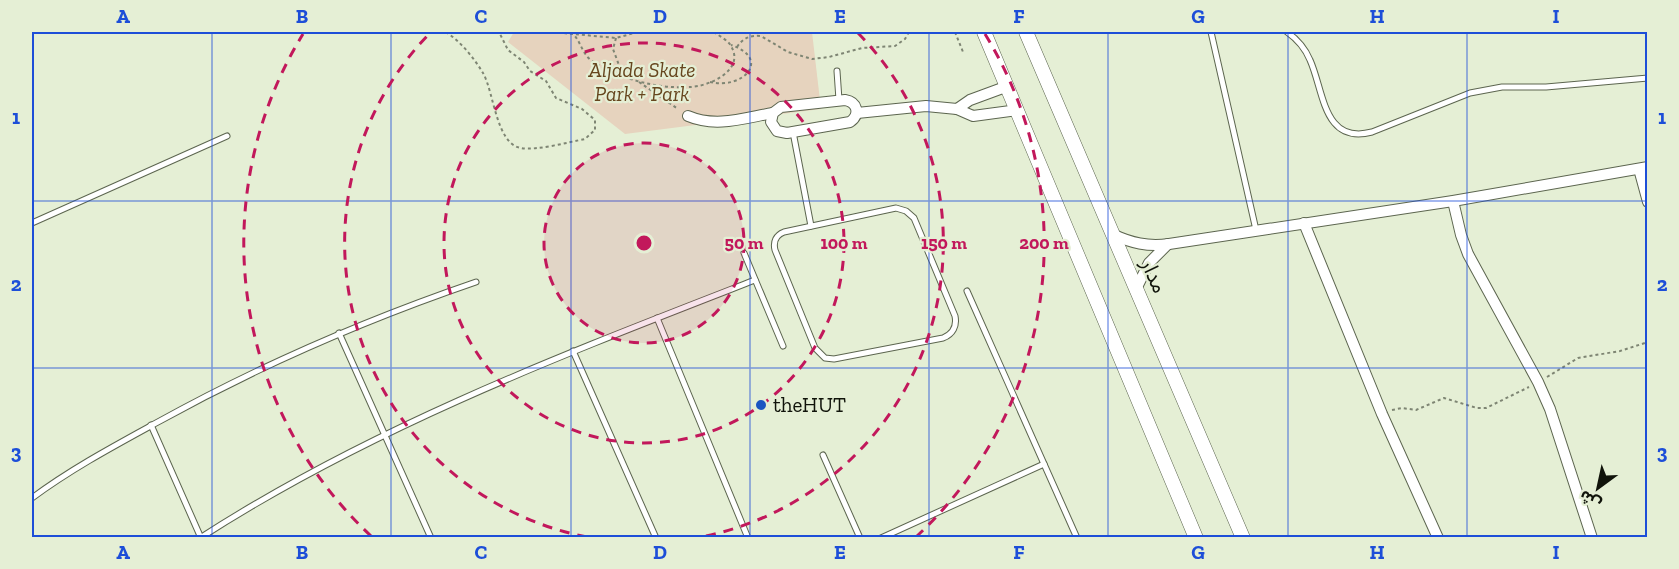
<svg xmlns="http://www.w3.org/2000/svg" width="1679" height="569" font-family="'Zilla Slab','Noto Sans Arabic',serif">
<rect width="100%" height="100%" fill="#e5efd5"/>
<polygon fill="#e6d3be" points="514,32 812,32 821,109 625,134 508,42"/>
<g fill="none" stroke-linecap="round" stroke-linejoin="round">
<g stroke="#5c654f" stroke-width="7">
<g id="service">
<polyline points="1211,32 1256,230"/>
<path d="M1287,32C1297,39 1305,48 1310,60C1324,91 1323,145 1372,132L1470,93L1502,87H1546L1648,78"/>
<polyline points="837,71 839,100"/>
<polyline points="793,132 811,226"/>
<path d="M896,208L906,211L914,218L955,316C957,326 953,334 943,338L834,359L825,358L815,348L775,250C773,242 776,235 784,232Z"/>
<polyline points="32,223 227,136"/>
<polyline points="744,253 783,346"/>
<polyline points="967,291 1077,538"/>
<polyline points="657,318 748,538"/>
<polyline points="339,333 431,538"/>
<polyline points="573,351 656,538"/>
<polyline points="151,425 201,538"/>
<polyline points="823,455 860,538"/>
<path d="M32,498C71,469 114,446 156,423C259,366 365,320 476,282"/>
<path d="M200,538C372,427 565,354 755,280"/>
<polyline points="881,538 1044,464"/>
</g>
</g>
<g stroke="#5c654f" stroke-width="12">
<g id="minor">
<path d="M845,100C857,102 861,114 850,122L787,133L777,131L771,122L773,113L781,107Z"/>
<polyline points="957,109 970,100 1008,86"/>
<polyline points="857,113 926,106 957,109 973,116 1018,110"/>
<path d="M688,116C716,128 744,118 773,113"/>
<polyline points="1639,169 1648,202"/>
<polyline points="1453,201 1461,235 1468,254 1538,382 1550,409 1592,538"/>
<polyline points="1304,223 1382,414 1438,538"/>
<path d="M1112,234C1131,243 1148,247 1169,244L1453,201L1648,167"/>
<polyline points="1137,287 1149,263 1168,244"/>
</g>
</g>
<g stroke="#5c654f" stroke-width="15">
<g id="tertiary">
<polyline points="984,32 1196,538"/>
<polyline points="1026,32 1243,538"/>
</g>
</g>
<g stroke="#7e8573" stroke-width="2" stroke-dasharray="3 3" stroke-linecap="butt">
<path d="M446,32C461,42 474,58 483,73C494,92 496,144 521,148C536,151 569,142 585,139L595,130V120L582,109L556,98L546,81L530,71L524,62L508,50L499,32"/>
<polyline points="552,32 616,38 638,32"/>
<path d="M571,32C581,40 581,53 592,61C620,79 657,89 689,87C707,87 746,71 731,46C728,40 719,36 714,32"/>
<polyline points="955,32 963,52"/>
<polyline points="616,38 613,49 623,76"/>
<path d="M737,47C743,38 750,35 761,36L788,52L812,59L829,57L862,48L895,46L905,39L909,32"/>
<polyline points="639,82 678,109"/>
<path d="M710,82C743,90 772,59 731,45"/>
<polyline points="1547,377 1578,358 1620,351 1648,342"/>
<polyline points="1392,410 1402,408 1416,410 1444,398 1477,408 1486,408 1529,387"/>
</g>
<use href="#service" stroke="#fff" stroke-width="5"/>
<use href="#minor" stroke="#fff" stroke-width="10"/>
<use href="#tertiary" stroke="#fff" stroke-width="14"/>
</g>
<path fill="none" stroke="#1d4ed8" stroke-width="1.5" stroke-opacity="0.55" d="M212,32V538M391,32V538M571,32V538M750,32V538M929,32V538M1108,32V538M1288,32V538M1467,32V538M32,201H1648M32,368H1648"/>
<circle cx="644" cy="243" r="100" fill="#c2185b" fill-opacity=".12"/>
<g fill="none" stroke="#c2185b" stroke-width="3" stroke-dasharray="10 8">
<circle cx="644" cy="243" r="100"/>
<circle cx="644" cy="243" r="200"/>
<path d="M587 537A300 300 0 0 1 430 33M858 33A300 300 0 0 1 701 537"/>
<path d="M371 536A400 400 0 0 1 303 34M985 34A400 400 0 0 1 917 536"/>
</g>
<circle fill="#1b55c1" stroke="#e5efd5" stroke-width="2" cx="761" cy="405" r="6"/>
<g text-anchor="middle" stroke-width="4.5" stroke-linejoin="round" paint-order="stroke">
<g font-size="21" font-style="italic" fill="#66461e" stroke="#e5efd5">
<text x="642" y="77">Aljada Skate<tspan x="642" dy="24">Park + Park</tspan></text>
</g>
<g font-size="21" fill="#10130a" stroke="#e5efd5">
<text transform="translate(1154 276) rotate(66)" y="7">مدار</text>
</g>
<g font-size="21" fill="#10130a" stroke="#e5efd5" text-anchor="start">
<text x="773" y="412">theHUT</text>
</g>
</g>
<circle cx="644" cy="243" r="9" fill="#c2185b" stroke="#e5efd5" stroke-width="3"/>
<g font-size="18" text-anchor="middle" font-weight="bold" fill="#c2185b" stroke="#e5efd5" stroke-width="4.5" stroke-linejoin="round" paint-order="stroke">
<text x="744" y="249">50 m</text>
<text x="844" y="249">100 m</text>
<text x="944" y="249">150 m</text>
<text x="1044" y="249">200 m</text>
</g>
<rect width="1679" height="569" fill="none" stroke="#e5efd5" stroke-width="66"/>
<g transform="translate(1598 488) rotate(213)" stroke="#e5efd5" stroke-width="4.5" paint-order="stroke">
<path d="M0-4.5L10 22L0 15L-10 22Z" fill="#10130a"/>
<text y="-9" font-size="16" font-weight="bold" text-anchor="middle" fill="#10130a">ش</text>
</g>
<rect x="33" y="33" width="1613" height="503" fill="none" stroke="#1d4ed8" stroke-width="2"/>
<g font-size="20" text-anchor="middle" font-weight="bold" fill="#1d4ed8">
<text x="123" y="23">A</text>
<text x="302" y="23">B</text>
<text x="481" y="23">C</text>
<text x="660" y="23">D</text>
<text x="840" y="23">E</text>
<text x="1019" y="23">F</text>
<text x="1198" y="23">G</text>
<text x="1377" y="23">H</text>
<text x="1556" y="23">I</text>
<text x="16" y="124">1</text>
<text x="1662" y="124">1</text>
<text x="16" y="291">2</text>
<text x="1662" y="291">2</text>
<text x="16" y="459">3</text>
<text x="1662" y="459">3</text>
<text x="123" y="559">A</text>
<text x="302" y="559">B</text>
<text x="481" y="559">C</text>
<text x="660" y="559">D</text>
<text x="840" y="559">E</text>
<text x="1019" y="559">F</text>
<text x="1198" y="559">G</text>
<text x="1377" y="559">H</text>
<text x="1556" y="559">I</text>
</g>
</svg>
